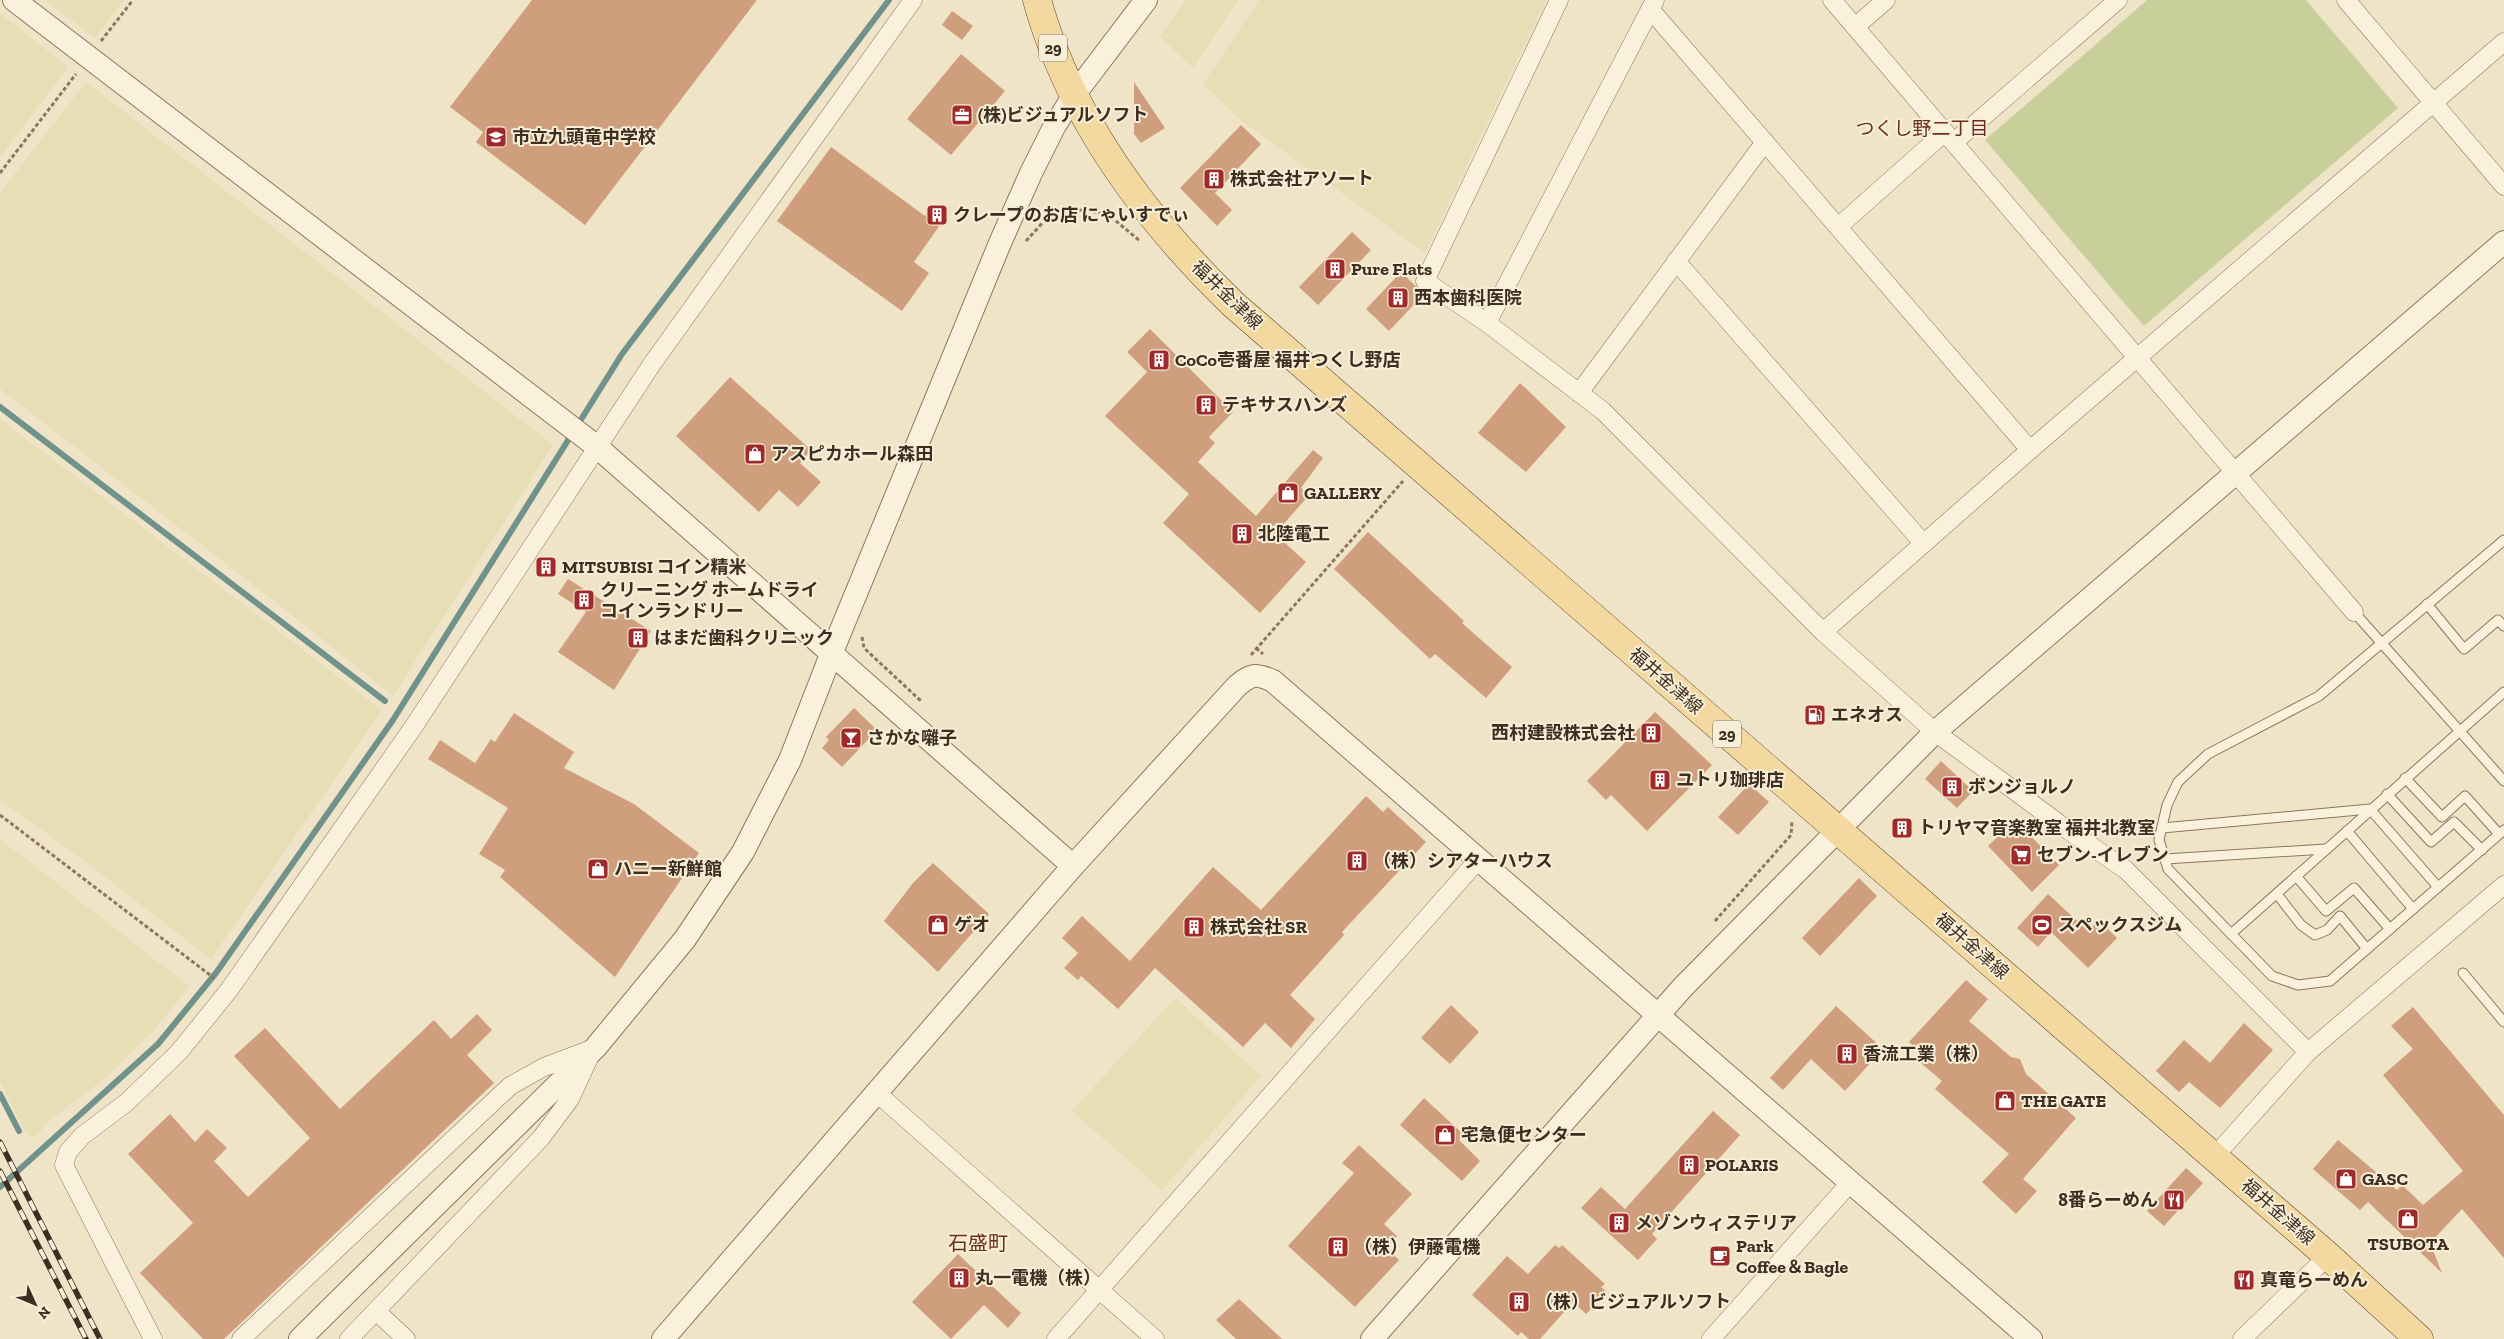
<svg xmlns="http://www.w3.org/2000/svg" width="2504" height="1339" font-family="'Zilla Slab','Noto Sans JP',serif">
<rect width="100%" height="100%" fill="#f0e4c8"/>
<g fill="#e6deb5">
<polygon points="45,0 124,0 95,38"/>
<polygon points="1186,0 1238,0 1193,68 1160,36"/>
<polygon points="1259,0 1546,0 1425,253 1243,122 1203,84"/>
<polygon points="0,13 68,67 0,157"/>
<polygon points="86,82 553,445 393,696 305,625 0,389 0,193"/>
<polygon points="0,419 382,710 211,959 79,857 0,800"/>
<polygon points="0,839 189,986 156,1028 108,1076 50,1120 34,1138 24,1130 0,1082"/>
<polygon points="1175,998 1261,1076 1162,1190 1072,1111"/>
</g>
<polygon fill="#c9cf9b" points="2147,0 2306,0 2398,108 2144,326 1985,140"/>
<g fill="none" stroke-linecap="round" stroke-linejoin="round">
<g stroke="#6f938a" stroke-width="6">
<polyline points="0,407 385,701"/>
<polyline points="0,1094 19,1131"/>
<polyline points="0,1187 158,1044 216,973 393,720 622,354 889,0"/>
</g>
</g>
<g fill="#cf9f7d">
<polygon points="532,0 757,0 585,225 476,142 483,132 450,107"/>
<polygon points="952,11 973,26 962,40 942,25"/>
<polygon points="961,54 1005,91 951,155 907,119"/>
<polygon points="1134,82 1165,128 1141,143 1134,134"/>
<polygon points="1241,125 1261,144 1215,193 1232,210 1217,226 1180,188"/>
<polygon points="831,147 925,216 933,205 947,215 914,262 929,273 902,311 777,221"/>
<polygon points="1352,232 1371,250 1318,305 1299,287"/>
<polygon points="1401,272 1424,294 1389,331 1366,309"/>
<polygon points="1150,329 1233,412 1209,437 1215,443 1198,462 1256,516 1313,450 1323,458 1301,488 1309,495 1275,534 1306,562 1260,613 1163,523 1189,494 1105,416 1147,372 1127,352"/>
<polygon points="730,377 811,450 800,463 821,482 798,507 779,490 759,512 676,436"/>
<polygon points="1520,383 1566,427 1526,472 1478,433"/>
<polygon points="1368,532 1464,621 1462,623 1512,667 1486,698 1435,654 1430,659 1334,569"/>
<polygon points="568,579 651,631 614,690 558,652 586,612 558,594"/>
<polygon points="854,708 877,730 842,767 822,748 829,740 826,737"/>
<polygon points="1655,712 1712,765 1647,831 1611,795 1606,800 1587,781"/>
<polygon points="514,713 574,752 564,768 634,804 699,853 615,977 500,877 505,870 479,854 508,808 428,759 440,740 475,763 491,739 495,742"/>
<polygon points="1941,761 1973,791 1957,808 1925,779"/>
<polygon points="1749,784 1769,802 1738,835 1718,817"/>
<polygon points="1366,796 1383,812 1388,807 1426,842 1342,932 1344,935 1290,995 1315,1019 1291,1048 1265,1023 1243,1047 1155,968 1118,1009 1081,976 1078,980 1064,968 1078,953 1062,938 1082,916 1130,961 1213,867 1261,910"/>
<polygon points="2015,820 2059,865 2032,892 1988,846"/>
<polygon points="933,863 989,914 938,972 884,921 913,883"/>
<polygon points="1859,878 1877,896 1820,956 1802,938"/>
<polygon points="2048,894 2088,931 2099,920 2117,938 2088,968 2051,932 2038,947 2017,928"/>
<polygon points="1966,980 1988,999 1969,1021 2011,1057 2020,1059 2026,1074 2076,1118 2023,1179 2037,1191 2016,1214 1982,1182 2009,1154 1935,1089 1942,1081 1916,1059 1921,1053 1909,1042"/>
<polygon points="1451,1005 1479,1032 1450,1064 1421,1038"/>
<polygon points="1836,1006 1883,1049 1845,1091 1811,1059 1783,1090 1770,1078"/>
<polygon points="2413,1007 2504,1115 2504,1258 2462,1209 2430,1243 2442,1273 2368,1202 2360,1210 2313,1169 2338,1140 2397,1190 2402,1185 2423,1205 2463,1171 2383,1075 2413,1049 2391,1026"/>
<polygon points="477,1014 492,1030 467,1055 494,1083 224,1339 203,1339 140,1273 193,1223 128,1154 170,1114 195,1142 207,1129 227,1148 214,1161 248,1197 310,1138 234,1056 265,1028 340,1109 434,1020 451,1039"/>
<polygon points="2244,1023 2273,1050 2220,1108 2189,1082 2179,1092 2156,1071 2184,1040 2210,1063"/>
<polygon points="1424,1098 1463,1134 1459,1140 1480,1161 1462,1181 1400,1125"/>
<polygon points="1713,1111 1740,1135 1652,1234 1657,1239 1638,1260 1581,1208 1601,1187 1625,1209"/>
<polygon points="1359,1145 1412,1194 1384,1224 1397,1236 1386,1248 1399,1260 1355,1307 1288,1246 1354,1173 1342,1163"/>
<polygon points="2186,1168 2203,1183 2164,1226 2147,1211"/>
<polygon points="1555,1245 1559,1248 1562,1245 1605,1284 1601,1287 1607,1292 1586,1314 1573,1302 1540,1339 1529,1339 1521,1332 1518,1336 1472,1295 1507,1256 1528,1274"/>
<polygon points="958,1254 1021,1313 1008,1328 984,1305 951,1339 912,1302"/>
<polygon points="1239,1299 1282,1339 1236,1339 1216,1320"/>
</g>
<g fill="none" stroke-linecap="round" stroke-linejoin="round">
<g stroke="#8d765c" stroke-width="11">
<g id="service">
<polyline points="2504,540 2319,696 2208,754 2178,782 2167,805 2159,840 2168,869 2272,976 2298,985 2330,981 2504,830"/>
<polyline points="2427,604 2464,649 2498,620 2504,626"/>
<polyline points="2354,612 2504,781"/>
<polyline points="2405,778 2442,817 2465,796 2499,834"/>
<polyline points="2387,794 2431,842 2454,822 2482,850"/>
<polyline points="2162,828 2370,809 2438,887"/>
<polyline points="2347,831 2413,909"/>
<polyline points="2165,859 2326,849"/>
<polyline points="2296,876 2326,911 2354,888 2390,929"/>
<polyline points="2277,894 2301,925 2315,935 2327,930 2340,916 2367,949"/>
<polyline points="2231,934 2504,692"/>
<polyline points="2463,973 2504,1022"/>
</g>
</g>
<g stroke="#8d765c" stroke-width="19">
<g id="minor">
<polyline points="1559,0 1425,281 1487,323 1603,411 1823,632 2030,450 2504,42"/>
<polyline points="1832,0 2354,612"/>
<polyline points="2346,0 2504,186"/>
<polyline points="1650,9 2030,450"/>
<polyline points="1855,27 1886,0"/>
<polyline points="1954,142 2118,0"/>
<polyline points="1838,227 1945,132"/>
<polyline points="1676,261 1923,543"/>
<polyline points="1487,323 1655,0"/>
<polyline points="1579,393 1765,142"/>
<polyline points="1823,632 1935,732 2065,828 2126,870 2308,1052"/>
<polyline points="878,1094 1155,1339"/>
<polyline points="2214,1157 2308,1052 2504,885"/>
<polyline points="376,1311 406,1339"/>
<polyline points="153,1339 64,1165 68,1152 82,1136 127,1102 179,1052 229,990 412,729 652,364 913,0"/>
<polyline points="241,1339 510,1086 544,1067 592,1049"/>
<polyline points="349,1339 541,1138 570,1099 589,1058"/>
<polyline points="1056,1339 1478,860"/>
<polyline points="1711,1339 1850,1183"/>
<polyline points="2242,1339 2328,1256"/>
</g>
</g>
<g stroke="#8d765c" stroke-width="24">
<g id="tertiary">
<polyline points="14,0 596,446 1073,866"/>
<polyline points="300,1339 596,1047 685,939 743,852 790,760 832,652 1000,243 1031,173 1054,127 1074,95 1146,0"/>
<path d="M663,1339L1073,866L1237,686C1252,674 1255,673 1273,681L2031,1339"/>
<polyline points="1372,1339 1683,987 1935,732 2504,242"/>
</g>
</g>
<g stroke="#5b4430" stroke-width="29">
<path id="primary" d="M1037,0C1070,119 1147,221 1234,305L2328,1256L2419,1339"/>
</g>
<g stroke="#8d765c" stroke-width="3" stroke-dasharray="4 2.5" stroke-linecap="butt">
<polyline points="101,41 133,0"/>
<polyline points="0,173 76,74"/>
<polyline points="1026,241 1046,219 1062,211 1088,210 1110,216 1140,241"/>
<polyline points="862,637 864,648 921,701"/>
<polyline points="1256,648 1263,654"/>
<polyline points="1251,655 1403,481"/>
<polyline points="0,815 214,978"/>
<polyline points="1715,921 1791,835 1792,821"/>
</g>
<use href="#service" stroke="#faf1dc" stroke-width="9"/>
<use href="#minor" stroke="#faf1dc" stroke-width="18"/>
<use href="#tertiary" stroke="#faf1dc" stroke-width="22"/>
<use href="#primary" stroke="#f3d9a0" stroke-width="28"/>
<g stroke="#3d2e20" stroke-width="5.5">
<g id="rail">
<polyline points="0,1142 100,1339"/>
<polyline points="0,1171 86,1339"/>
</g>
</g>
<use href="#rail" stroke="#f7eed8" stroke-width="4" stroke-dasharray="11" stroke-linecap="butt"/>
</g>
<defs>
<g id="office-square" transform="scale(1.125)"><rect x="-9" y="-9" width="18" height="18" rx="4" fill="#9e2a2b" stroke="#f7eed8"/><path d="M-6-3h4V-5.5h4V-3h4V5H-6ZM-1-4.5V-3h2v-1.5ZM-6 0V1H6V0Z" fill="#fff"/></g>
<g id="school-square" transform="scale(1.125)"><rect x="-9" y="-9" width="18" height="18" rx="4" fill="#9e2a2b" stroke="#f7eed8"/><path d="M0-5L7-2L0 1L-7-2ZM-4 1L0 2.5L4 1V4Q0 6-4 4Z" fill="#fff"/></g>
<g id="building-square" transform="scale(1.125)"><rect x="-9" y="-9" width="18" height="18" rx="4" fill="#9e2a2b" stroke="#f7eed8"/><path d="M-4-6H4V6H1V3H-1V6H-4ZM-2.5-4.3h1.7v1.8h-1.7ZM.8-4.3h1.7v1.8H.8ZM-2.5-1h1.7V.8h-1.7ZM.8-1h1.7V.8H.8Z" fill="#fff"/></g>
<g id="shop-square" transform="scale(1.125)"><rect x="-9" y="-9" width="18" height="18" rx="4" fill="#9e2a2b" stroke="#f7eed8"/><path d="M-5-2.5h2.3a2.7 3.5 0 0 1 5.4 0H5L5.5 6h-11ZM-1.5-2.5h3a1.5 2.3 0 0 0-3 0Z" fill="#fff"/></g>
<g id="fuel-square" transform="scale(1.125)"><rect x="-9" y="-9" width="18" height="18" rx="4" fill="#9e2a2b" stroke="#f7eed8"/><path d="M-5.5-6h7V0h2V4h1.3V-2.5L3-4.5l.8-.8L6-3V5H2.5V1h-1V6h-7ZM-4.2-4.7v3.2H.2V-4.7Z" fill="#fff"/></g>
<g id="bar-square" transform="scale(1.125)"><rect x="-9" y="-9" width="18" height="18" rx="4" fill="#9e2a2b" stroke="#f7eed8"/><path d="M-6-5H6L.8 .8V4.5H3.5V6h-7V4.5H-.8V.8Z" fill="#fff"/></g>
<g id="supermarket-square" transform="scale(1.125)"><rect x="-9" y="-9" width="18" height="18" rx="4" fill="#9e2a2b" stroke="#f7eed8"/><path d="M-6-5.5h2.5l.6 2H6L4.5 2H-2.5L-4.4-4H-6ZM-1.5 3.2a1.3 1.3 0 1 0 .1 0ZM3 3.2a1.3 1.3 0 1 0 .1 0Z" fill="#fff"/></g>
<g id="stadium-square" transform="scale(1.125)"><rect x="-9" y="-9" width="18" height="18" rx="4" fill="#9e2a2b" stroke="#f7eed8"/><path d="M0-5a6.5 5 0 1 0 0 10a6.5 5 0 1 0 0-10ZM-3.5-1.8h7v3.6h-7Z" fill="#fff"/></g>
<g id="restaurant-square" transform="scale(1.125)"><rect x="-9" y="-9" width="18" height="18" rx="4" fill="#9e2a2b" stroke="#f7eed8"/><path d="M-5-6h1v4h1v-4h1v4h1v-4h1v5L-1.5 .5V6h-2V.5L-5-1ZM5-6V6H3V1.5H1.5Q1.5-4 5-6Z" fill="#fff"/></g>
<g id="cafe-square" transform="scale(1.125)"><rect x="-9" y="-9" width="18" height="18" rx="4" fill="#9e2a2b" stroke="#f7eed8"/><path d="M-5.5-4.5H6V0H3Q3 3.5 0 3.5H-2.5Q-5.5 3.5-5.5 0ZM3-3.2v2h1.7v-2ZM-6 4.5H4V6H-6Z" fill="#fff"/></g>
</defs>
<g fill-rule="evenodd">
<use href="#office-square" x="962" y="115"/>
<use href="#school-square" x="496" y="137"/>
<use href="#building-square" x="1214" y="179"/>
<use href="#building-square" x="937" y="215"/>
<use href="#building-square" x="1335" y="269"/>
<use href="#building-square" x="1398" y="298"/>
<use href="#building-square" x="1159" y="360"/>
<use href="#building-square" x="1206" y="405"/>
<use href="#shop-square" x="755" y="454"/>
<use href="#shop-square" x="1288" y="493"/>
<use href="#building-square" x="1242" y="534"/>
<use href="#building-square" x="546" y="567"/>
<use href="#building-square" x="584" y="600"/>
<use href="#building-square" x="638" y="638"/>
<use href="#fuel-square" x="1815" y="715"/>
<use href="#building-square" x="1651" y="733"/>
<use href="#bar-square" x="851" y="738"/>
<use href="#building-square" x="1660" y="780"/>
<use href="#building-square" x="1952" y="787"/>
<use href="#building-square" x="1902" y="828"/>
<use href="#supermarket-square" x="2021" y="855"/>
<use href="#building-square" x="1357" y="861"/>
<use href="#shop-square" x="598" y="869"/>
<use href="#shop-square" x="938" y="925"/>
<use href="#stadium-square" x="2042" y="925"/>
<use href="#building-square" x="1194" y="927"/>
<use href="#building-square" x="1847" y="1054"/>
<use href="#shop-square" x="2005" y="1101"/>
<use href="#shop-square" x="1445" y="1135"/>
<use href="#building-square" x="1689" y="1165"/>
<use href="#shop-square" x="2346" y="1179"/>
<use href="#restaurant-square" x="2174" y="1200"/>
<use href="#shop-square" x="2408" y="1219"/>
<use href="#building-square" x="1619" y="1223"/>
<use href="#building-square" x="1338" y="1247"/>
<use href="#cafe-square" x="1720" y="1256"/>
<use href="#building-square" x="959" y="1278"/>
<use href="#restaurant-square" x="2244" y="1280"/>
<use href="#building-square" x="1519" y="1302"/>
</g>
<g text-anchor="middle" stroke-width="4" stroke-linejoin="round" paint-order="stroke">
<g fill="#f7eed8" stroke="#756857" stroke-width="1">
<rect x="1039" y="34.5" width="28" height="27" rx="4"/>
<rect x="1713" y="720.5" width="28" height="27" rx="4"/>
</g>
<g font-size="16" font-weight="bold" fill="#3d2e20">
<text x="1053" y="54">29</text>
<text x="1727" y="740">29</text>
</g>
<g font-size="18" font-weight="bold" fill="#3d2e20" stroke="#f7eed8" text-anchor="start">
<text x="978" y="121">(株)ビジュアルソフト</text>
<text x="512" y="143">市立九頭竜中学校</text>
<text x="1230" y="185">株式会社アソート</text>
<text x="953" y="221">クレープのお店 にゃいすでぃ</text>
<text x="1351" y="275">Pure Flats</text>
<text x="1414" y="304">西本歯科医院</text>
<text x="1175" y="366">CoCo壱番屋 福井つくし野店</text>
<text x="1222" y="411">テキサスハンズ</text>
<text x="771" y="460">アスピカホール森田</text>
<text x="1304" y="499">GALLERY</text>
<text x="1258" y="540">北陸電工</text>
<text x="562" y="573">MITSUBISI コイン精米</text>
<text x="600" y="596">クリーニング ホームドライ<tspan x="600" dy="21">コインランドリー</tspan></text>
<text x="654" y="644">はまだ歯科クリニック</text>
<text x="1831" y="721">エネオス</text>
<text x="1635" y="739" text-anchor="end">西村建設株式会社</text>
<text x="867" y="744">さかな囃子</text>
<text x="1676" y="786">ユトリ珈琲店</text>
<text x="1968" y="793">ボンジョルノ</text>
<text x="1918" y="834">トリヤマ音楽教室 福井北教室</text>
<text x="2037" y="861">セブン-イレブン</text>
<text x="1373" y="867">（株）シアターハウス</text>
<text x="614" y="875">ハニー新鮮館</text>
<text x="954" y="931">ゲオ</text>
<text x="2058" y="931">スペックスジム</text>
<text x="1210" y="933">株式会社 SR</text>
<text x="1863" y="1060">香流工業（株）</text>
<text x="2021" y="1107">THE GATE</text>
<text x="1461" y="1141">宅急便センター</text>
<text x="1705" y="1171">POLARIS</text>
<text x="2362" y="1185">GASC</text>
<text x="2158" y="1206" text-anchor="end">8番らーめん</text>
<text x="1635" y="1229">メゾンウィステリア</text>
<text x="2408" y="1250" text-anchor="middle">TSUBOTA</text>
<text x="1736" y="1252">Park<tspan x="1736" dy="21">Coffee＆Bagle</tspan></text>
<text x="1354" y="1253">（株）伊藤電機</text>
<text x="975" y="1284">丸一電機（株）</text>
<text x="2260" y="1286">真竜らーめん</text>
<text x="1535" y="1308">（株）ビジュアルソフト</text>
</g>
<g font-size="18" fill="#3d2e20" stroke="#f7eed8">
<text transform="translate(1227 295) rotate(44)" y="6">福井金津線</text>
<text transform="translate(1666 681) rotate(41)" y="6">福井金津線</text>
<text transform="translate(1972 946) rotate(41)" y="6">福井金津線</text>
<text transform="translate(2278 1212) rotate(41)" y="6">福井金津線</text>
</g>
<g font-size="19" fill="#6b2e1e" stroke="#f7eed8">
<text x="1922" y="135">つくし野二丁目</text>
</g>
<g font-size="20" fill="#6b2e1e" stroke="#f7eed8">
<text x="978" y="1250">石盛町</text>
</g>
</g>
<g transform="translate(35 1304) rotate(134)" stroke="#f7eed8" stroke-width="4" paint-order="stroke">
<path d="M0-4L9 19L0 12L-9 19Z" fill="#3d2e20"/>
<text y="-8" font-size="14" font-weight="bold" text-anchor="middle" fill="#3d2e20">N</text>
</g>
</svg>
